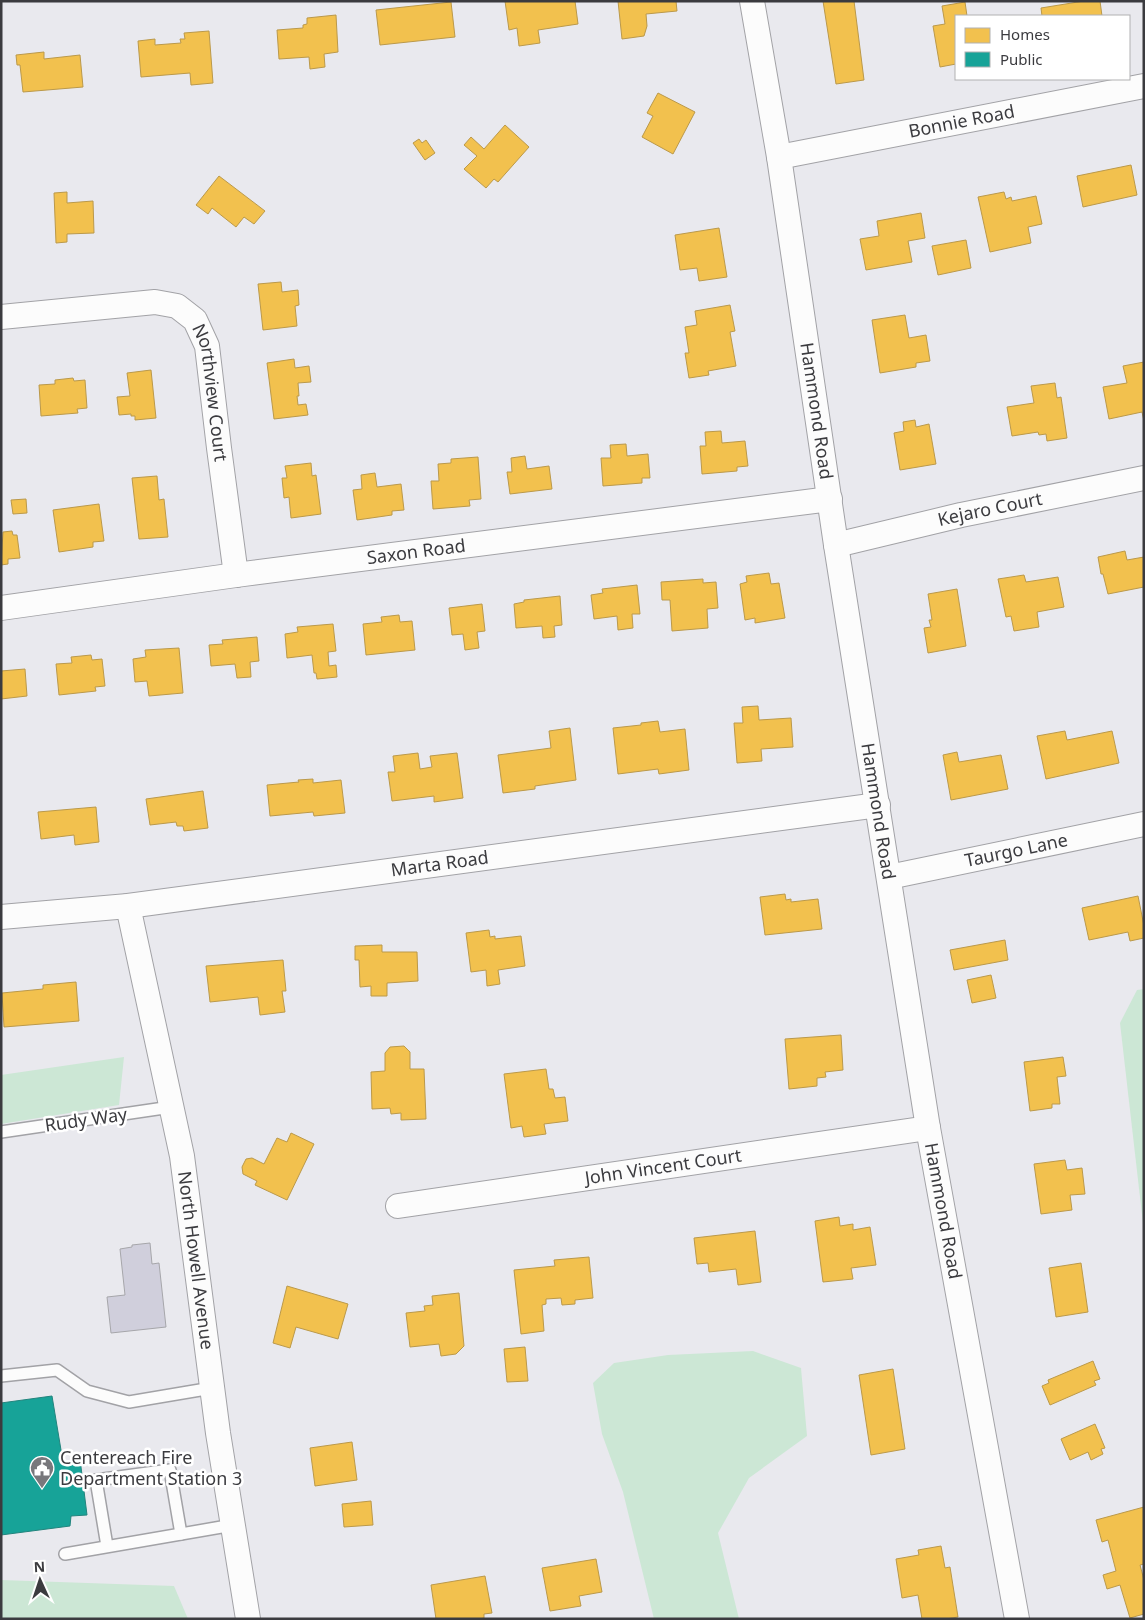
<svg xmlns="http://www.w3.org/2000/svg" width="1145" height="1620" font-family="'Noto Sans',sans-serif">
<rect width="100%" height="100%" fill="#e9e9ee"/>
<g fill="#cce7d5">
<polygon points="1144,989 1144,1232 1120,1023 1137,990"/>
<polygon points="124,1057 119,1105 1,1124 1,1075"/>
<polygon points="753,1351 801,1368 807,1436 749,1478 718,1533 739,1619 654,1619 623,1492 602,1434 593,1383 614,1363 668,1355"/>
<polygon points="1,1580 174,1586 188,1619 1,1619"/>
</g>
<g fill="#f2c14e" stroke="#bb994a">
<polygon points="505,1 575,1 578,24 538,30 540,43 519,46 517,28 509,30"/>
<polygon points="618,1 676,1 677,11 646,14 647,26 644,36 622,39"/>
<polygon points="823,1 854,1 864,80 836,84"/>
<polygon points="1084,1 1100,1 1102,16 1042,16 1041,8"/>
<polygon points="451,2 455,37 380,45 376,10"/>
<polygon points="965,2 967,16 956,16 956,64 940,67 933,26 945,24 942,6"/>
<polygon points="336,15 338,52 324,54 325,67 310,69 309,57 279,59 277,30 303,28 303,25 307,24 307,18"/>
<polygon points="209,31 213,83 191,85 190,73 141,77 138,41 155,39 155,45 181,43 180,39 185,39 184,33"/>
<polygon points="44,52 44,59 80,55 83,87 23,92 20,65 17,65 16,55"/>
<polygon points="658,93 695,112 673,154 642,137 653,116 647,113"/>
<polygon points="505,125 529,147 498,182 494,179 486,188 464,169 477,156 464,145 471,137 484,149"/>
<polygon points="419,139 422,143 426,140 435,153 425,160 413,143"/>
<polygon points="1131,165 1137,195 1083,207 1077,176"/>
<polygon points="219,176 265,211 254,224 244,217 236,227 212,208 208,214 196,205"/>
<polygon points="67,192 67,203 93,201 94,233 67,234 67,242 56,243 54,193"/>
<polygon points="1004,192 1006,199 1011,197 1012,201 1036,196 1042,224 1028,227 1031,243 990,252 978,197"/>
<polygon points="921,213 925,238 908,241 912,262 866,270 860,239 879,236 877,221"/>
<polygon points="719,228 727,277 699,281 697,268 680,270 675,235"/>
<polygon points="966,240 971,268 938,275 932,246"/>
<polygon points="281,282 282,292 298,290 299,305 295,306 297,326 263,330 258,284"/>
<polygon points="730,305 735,331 730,332 736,366 708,371 709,375 689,378 685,353 689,353 685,327 697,325 695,311"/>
<polygon points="905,315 909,338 926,335 930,361 916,363 916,367 880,373 872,320"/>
<polygon points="294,359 295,368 309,366 311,382 298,383 299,396 297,396 298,405 306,404 308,415 274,419 267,363"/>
<polygon points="1144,362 1144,421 1142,412 1109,419 1103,387 1127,383 1123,366"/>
<polygon points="151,370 156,418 135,420 135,416 131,416 131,414 119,415 117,397 130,396 127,373"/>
<polygon points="73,378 74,381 85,380 87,408 77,409 78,413 41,416 39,385 55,384 55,380"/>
<polygon points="1055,383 1057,398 1061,397 1067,438 1047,441 1046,434 1039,435 1038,432 1012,436 1007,407 1034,403 1031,386"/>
<polygon points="915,420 916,427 929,424 936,464 900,470 894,433 904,431 903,422"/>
<polygon points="721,431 722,443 745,441 748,466 737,467 737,471 702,474 700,446 706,446 705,432"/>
<polygon points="626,444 627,456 648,454 650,478 642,478 642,483 603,486 601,458 611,458 610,445"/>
<polygon points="525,456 527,469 549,466 552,489 510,494 507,472 512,472 511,458"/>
<polygon points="478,457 481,499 469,500 470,506 433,509 431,481 439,481 438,464 451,463 451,459"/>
<polygon points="311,463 312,476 316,475 321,514 291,518 289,497 284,498 282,478 287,478 285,466"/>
<polygon points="375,473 377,487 401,484 404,510 392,511 392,515 357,520 353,490 362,489 361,475"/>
<polygon points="157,476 159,500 164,499 168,537 139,539 132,478"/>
<polygon points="26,499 27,513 13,514 11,500"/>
<polygon points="99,504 104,541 93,542 93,547 59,552 53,510"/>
<polygon points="12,531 13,535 17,535 20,558 8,559 8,564 1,565 3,532"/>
<polygon points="1125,551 1127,560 1144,557 1144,587 1108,594 1103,574 1101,574 1098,557"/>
<polygon points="769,573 771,584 779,583 785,618 755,623 755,618 745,620 740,584 747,582 746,576"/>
<polygon points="1024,575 1026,582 1058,577 1064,607 1037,612 1039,627 1014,631 1011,616 1006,617 998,579"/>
<polygon points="703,579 703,583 716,582 718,608 707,609 708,628 672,631 670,600 662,600 661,582"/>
<polygon points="637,585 640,614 632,614 633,628 618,630 617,616 594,619 591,595 603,593 602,589"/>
<polygon points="957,589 966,646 928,653 924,628 931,627 929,620 932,620 928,594"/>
<polygon points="560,596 562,625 554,626 555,637 543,638 542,626 516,628 514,604 524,602 524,600"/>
<polygon points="482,604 485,631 477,632 479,648 465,650 463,634 452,635 449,608"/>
<polygon points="399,615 400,622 412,621 415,650 366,655 363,624 382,622 381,617"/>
<polygon points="333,624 336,651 328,652 329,666 336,665 337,677 317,679 316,673 314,673 312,655 287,658 285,634 298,632 297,627"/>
<polygon points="257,637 259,661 250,662 251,677 237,678 235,664 211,666 209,645 223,644 222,640"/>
<polygon points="179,648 183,693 149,696 147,681 135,682 133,659 146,657 145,650"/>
<polygon points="91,655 92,660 102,659 105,686 95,687 96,691 59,695 56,664 72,663 71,657"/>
<polygon points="25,669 27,696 1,699 1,671"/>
<polygon points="758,706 759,720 791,718 793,747 761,749 762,761 737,763 734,723 743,723 742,707"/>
<polygon points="658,721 660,732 685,729 689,770 659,774 658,769 618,774 613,728 641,725 641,723"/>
<polygon points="570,728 576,780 535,786 535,789 503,793 498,755 551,748 549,731"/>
<polygon points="1065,731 1067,740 1112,731 1119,763 1046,779 1037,736"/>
<polygon points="957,752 959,762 1001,755 1008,789 951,800 943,755"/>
<polygon points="418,753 420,769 432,767 430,756 457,753 463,798 434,802 434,796 392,801 388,772 395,772 393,756"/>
<polygon points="313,779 313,783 341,780 345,813 314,816 313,812 270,816 267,785 299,782 298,780"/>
<polygon points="203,791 208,828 184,831 183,826 177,826 176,822 150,825 146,799"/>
<polygon points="96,807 99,842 75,845 74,835 41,839 38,812"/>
<polygon points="785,894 786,900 791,899 791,902 818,899 822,929 765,935 760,897"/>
<polygon points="1138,896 1144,926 1144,938 1130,941 1128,932 1089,940 1082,908"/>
<polygon points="489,930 490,937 495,936 495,939 521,936 525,966 498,970 500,984 487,986 486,970 471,972 466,933"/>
<polygon points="1005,940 1008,960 954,970 950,950"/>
<polygon points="382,945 382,952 417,952 418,981 387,983 387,996 371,996 371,986 360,987 359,960 355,960 355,946"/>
<polygon points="283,960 286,991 282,991 285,1012 260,1015 258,997 210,1002 206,966"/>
<polygon points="991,975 996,998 972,1003 967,980"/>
<polygon points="76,982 79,1021 4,1027 2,993 43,989 43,985"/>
<polygon points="841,1035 843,1070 825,1072 826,1077 817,1078 817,1086 789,1089 785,1039"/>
<polygon points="404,1046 410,1052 410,1069 424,1069 426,1119 401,1120 401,1113 391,1114 390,1108 372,1109 371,1072 385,1071 385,1053 390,1047"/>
<polygon points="1063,1057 1066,1076 1057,1077 1060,1104 1052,1104 1052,1108 1030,1111 1024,1062"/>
<polygon points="546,1069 549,1089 553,1089 555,1098 565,1097 568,1121 544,1124 546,1134 524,1137 522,1126 511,1128 504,1074"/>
<polygon points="291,1133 314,1144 287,1200 255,1185 257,1181 243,1174 242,1167 246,1159 252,1158 264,1164 277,1138 287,1142"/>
<polygon points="1065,1160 1067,1170 1082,1168 1085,1194 1070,1195 1072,1210 1041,1214 1034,1164"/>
<polygon points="839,1217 840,1226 853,1224 853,1230 870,1227 876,1265 851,1268 853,1279 823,1282 815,1221"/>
<polygon points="755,1231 761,1282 738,1285 736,1269 709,1272 708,1263 697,1264 694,1238"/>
<polygon points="589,1257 593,1298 575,1300 575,1304 562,1305 561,1298 546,1299 546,1304 542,1305 544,1331 521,1334 514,1270 555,1266 554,1260"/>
<polygon points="1081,1263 1088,1312 1056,1317 1049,1268"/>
<polygon points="287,1286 348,1304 338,1339 296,1327 290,1348 273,1343"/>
<polygon points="459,1293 464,1346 456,1354 441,1356 439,1344 410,1347 406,1313 425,1311 424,1306 433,1305 432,1296"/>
<polygon points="525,1347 528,1381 507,1382 504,1349"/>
<polygon points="1093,1361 1100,1379 1094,1381 1096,1385 1050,1405 1042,1386 1049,1383 1048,1380"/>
<polygon points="893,1369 905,1449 871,1455 859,1375"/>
<polygon points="1095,1424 1105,1448 1101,1449 1103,1454 1091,1460 1088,1452 1070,1460 1061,1439"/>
<polygon points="352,1442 357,1480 315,1486 310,1448"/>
<polygon points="371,1501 373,1525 344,1527 342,1504"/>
<polygon points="1144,1507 1144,1564 1140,1565 1144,1580 1144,1614 1130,1618 1120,1585 1107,1589 1103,1575 1116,1571 1108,1540 1102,1542 1096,1520"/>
<polygon points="941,1546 945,1568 950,1567 958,1617 946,1619 922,1619 918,1595 902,1598 896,1559 919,1555 918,1550"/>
<polygon points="596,1559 602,1592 579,1596 581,1606 550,1611 542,1568"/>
<polygon points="485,1576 492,1613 484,1614 484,1618 479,1619 436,1619 431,1585"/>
</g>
<polygon fill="#17a398" stroke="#22847d" points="52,1396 63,1462 80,1459 87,1515 71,1516 70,1526 1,1535 1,1403"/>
<polygon fill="#d0cfdc" stroke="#a6a6aa" points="150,1243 152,1264 159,1263 166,1327 111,1333 107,1297 125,1295 120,1249 132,1247 132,1245"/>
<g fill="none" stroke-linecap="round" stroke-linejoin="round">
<g stroke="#a2a2a6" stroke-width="14">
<g id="lane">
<polyline points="1,1132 171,1107"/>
<polyline points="1,1376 57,1370 87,1391 129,1402 212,1388"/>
<polyline points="107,1546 96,1480 170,1470 181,1534"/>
<polyline points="65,1554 233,1525"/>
</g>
</g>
<g stroke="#a2a2a6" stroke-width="26">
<g id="street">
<path id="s1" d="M752,1L779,157L836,545L928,1128L1017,1619"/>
<path id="s2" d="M779,157L1144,86"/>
<path id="s3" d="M1,317L155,302L177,306L195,320L207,346L219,448L236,575"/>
<path id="s4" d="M836,545L961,515L1144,478"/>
<path id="s5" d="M1,608L236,575L830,499"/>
<path id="s6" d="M889,877L1144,824"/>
<path id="s7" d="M128,906L182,1156L218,1433L248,1619"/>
<path id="s8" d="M1,917L128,906L878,805"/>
<path id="s9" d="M398,1206L928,1128"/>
</g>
</g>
<use href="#lane" stroke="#fcfcfc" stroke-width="11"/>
<use href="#street" stroke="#fcfcfc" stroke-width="24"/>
</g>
<defs>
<g id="civic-pin" transform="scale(1.25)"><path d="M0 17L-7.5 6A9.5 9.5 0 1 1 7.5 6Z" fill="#78787c" stroke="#fff"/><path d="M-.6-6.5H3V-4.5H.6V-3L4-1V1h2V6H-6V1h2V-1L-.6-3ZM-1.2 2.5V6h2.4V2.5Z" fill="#fff"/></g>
</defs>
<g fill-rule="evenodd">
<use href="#civic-pin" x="42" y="1468"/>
</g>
<g text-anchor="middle" stroke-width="5" stroke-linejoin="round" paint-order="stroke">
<g font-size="18" fill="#3b3b3f" stroke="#fff">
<text dy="6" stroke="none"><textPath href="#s2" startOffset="186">Bonnie Road</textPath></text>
<text dy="6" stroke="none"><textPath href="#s3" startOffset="275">Northview Court</textPath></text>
<text dy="6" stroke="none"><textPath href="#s1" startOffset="415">Hammond Road</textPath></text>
<text dy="6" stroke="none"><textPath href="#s4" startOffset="158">Kejaro Court</textPath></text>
<text dy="6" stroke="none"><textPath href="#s5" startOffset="419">Saxon Road</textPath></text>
<text dy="6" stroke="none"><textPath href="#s1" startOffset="820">Hammond Road</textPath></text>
<text dy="6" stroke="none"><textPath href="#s6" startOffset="130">Taurgo Lane</textPath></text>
<text dy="6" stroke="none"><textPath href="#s8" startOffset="442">Marta Road</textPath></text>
<text transform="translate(86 1120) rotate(-8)" y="6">Rudy Way</text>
<text dy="6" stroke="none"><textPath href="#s9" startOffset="268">John Vincent Court</textPath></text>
<text dy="6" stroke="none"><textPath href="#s1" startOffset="1225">Hammond Road</textPath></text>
<text dy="6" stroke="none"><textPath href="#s7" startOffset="361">North Howell Avenue</textPath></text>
</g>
<g font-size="18" fill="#3b3b3f" stroke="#fff" text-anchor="start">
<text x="60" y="1464">Centereach Fire<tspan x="60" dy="21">Department Station 3</tspan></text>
</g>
</g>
<rect width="1145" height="1620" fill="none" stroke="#3b3b3f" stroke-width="5"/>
<rect x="955" y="15" width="175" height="65" fill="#ffffff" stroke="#b1b1b2"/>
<rect x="965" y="28" width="25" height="15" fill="#f2c14e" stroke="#b1b1b2"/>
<text x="1000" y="40" font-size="15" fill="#3b3b3f">Homes</text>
<rect x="965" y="52" width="25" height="15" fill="#17a398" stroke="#b1b1b2"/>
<text x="1000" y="65" font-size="15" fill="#3b3b3f">Public</text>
<g transform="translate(40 1580) rotate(357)" stroke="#ffffff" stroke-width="4" paint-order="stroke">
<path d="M0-4L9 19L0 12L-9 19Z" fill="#3b3b3f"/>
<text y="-8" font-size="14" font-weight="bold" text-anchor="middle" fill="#3b3b3f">N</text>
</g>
</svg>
